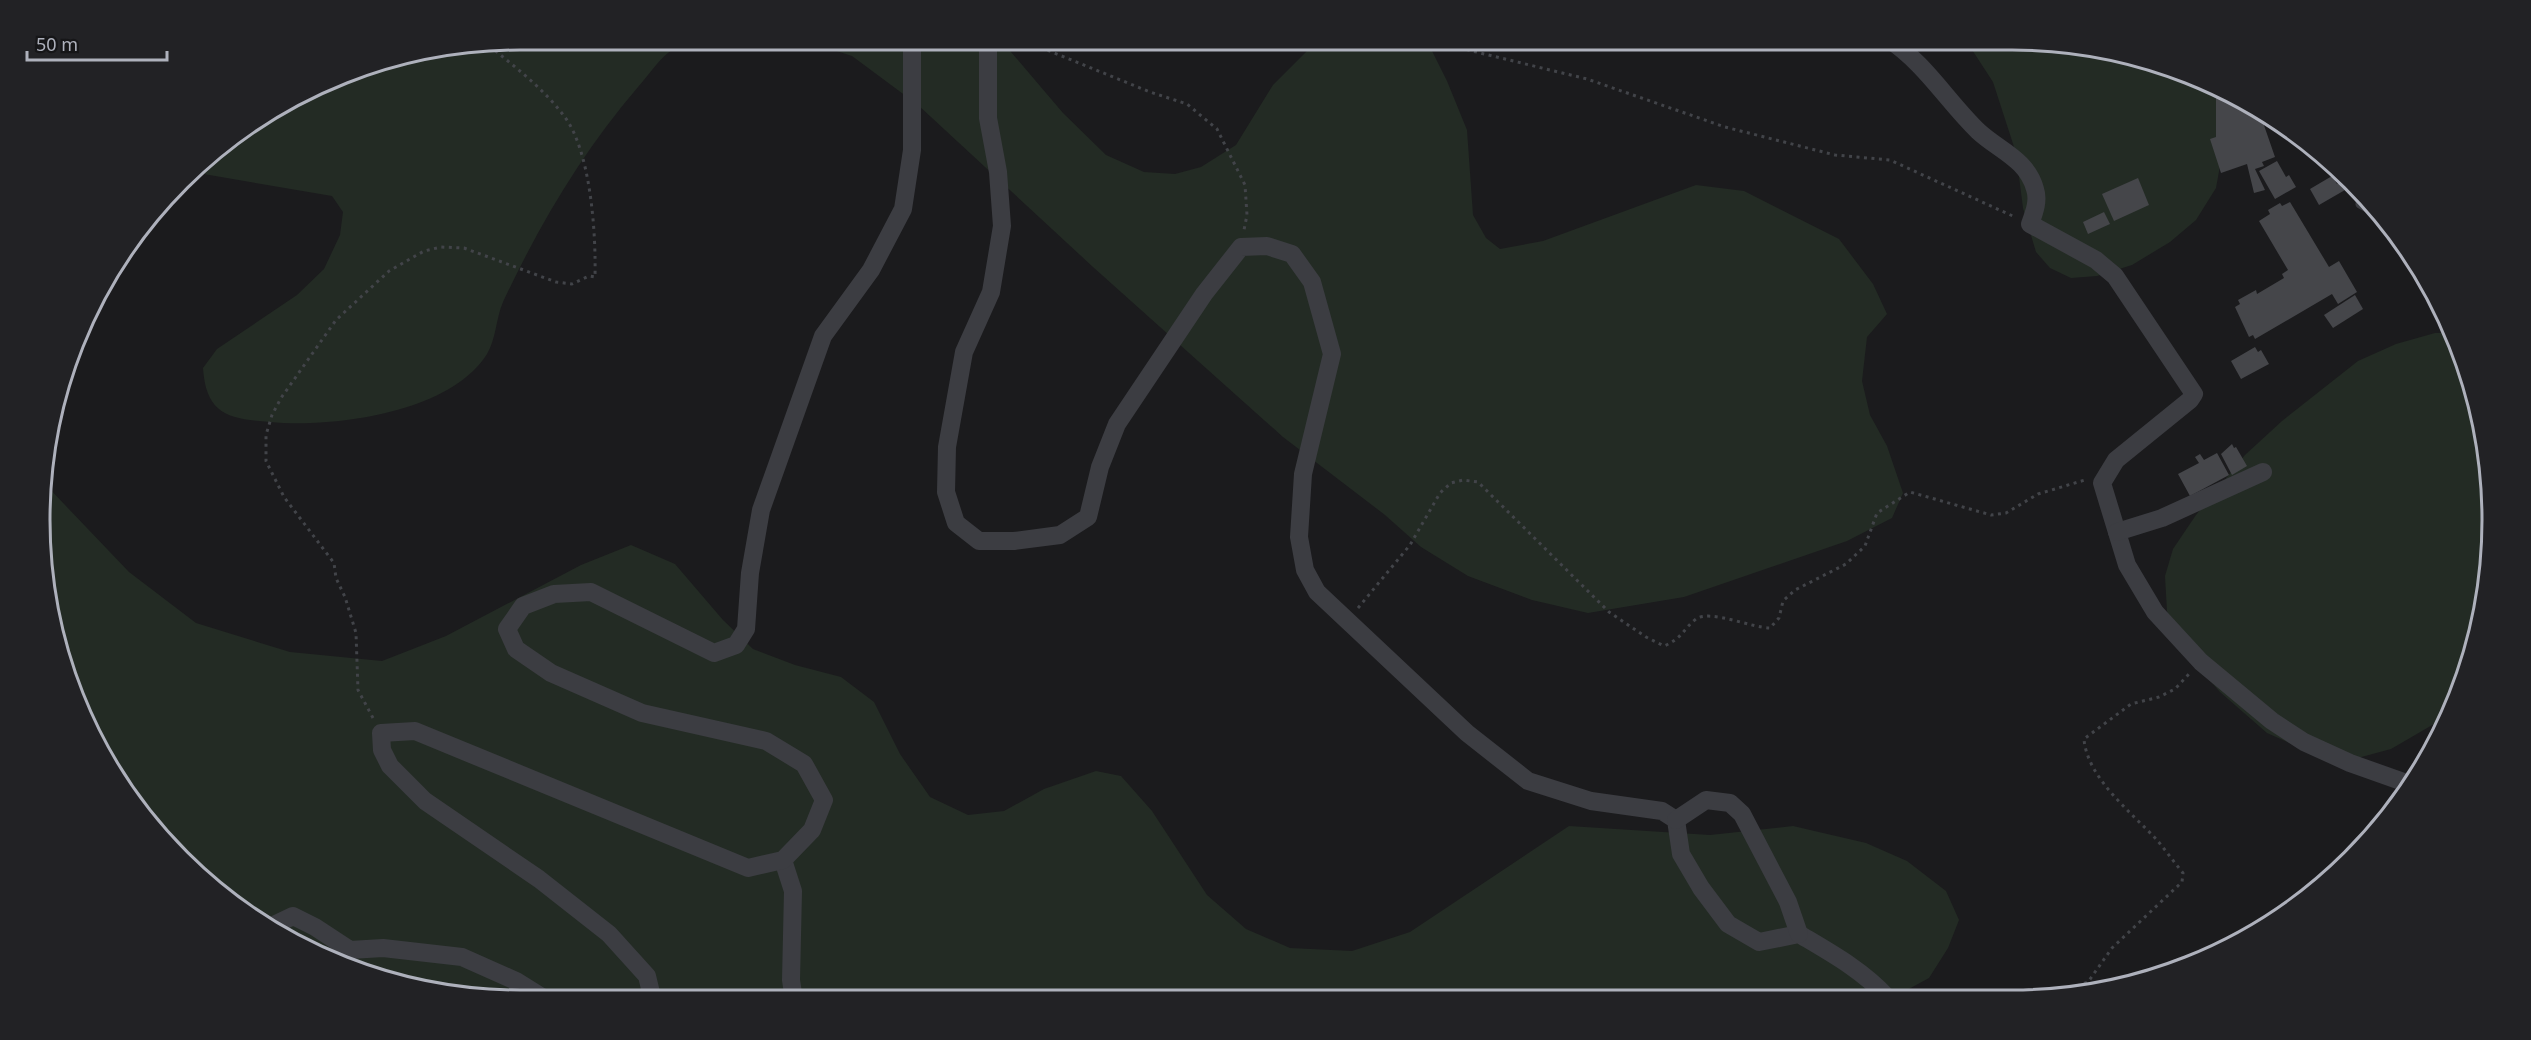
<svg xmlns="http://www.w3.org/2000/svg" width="2531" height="1040" font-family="'Noto Sans',sans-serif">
<rect width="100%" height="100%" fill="#1b1b1d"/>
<g fill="#232b24">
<path d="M520,39H692C684,43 675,47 668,53C657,62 648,76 638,87C583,151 539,225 503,302C496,318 496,339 487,354C450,413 333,428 270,422C228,419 206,414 203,368L217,349L297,295L324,269L340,235L343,212L332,196L192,172L203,158L279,104L365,65Z"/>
<polygon points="779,39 1000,39 1063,113 1106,155 1144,172 1175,174 1201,167 1236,145 1273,85 1319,39 1426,39 1447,81 1467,130 1473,215 1486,238 1500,249 1543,241 1696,185 1744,191 1839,239 1873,284 1887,314 1867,337 1862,381 1870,415 1887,446 1903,493 1892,518 1847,541 1684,597 1588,613 1532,600 1468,576 1421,547 1385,515 1283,437 1093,267 918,105 852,56 809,42"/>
<polygon points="1965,39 2011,39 2165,64 2228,93 2222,155 2216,188 2196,220 2170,242 2132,265 2097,276 2071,278 2050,268 2036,252 2023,208 2016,153 1993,82"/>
<polygon points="2435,333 2452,333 2476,395 2491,488 2488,582 2467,674 2447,715 2434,724 2391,749 2354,759 2328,760 2267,733 2220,692 2192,660 2178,638 2167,611 2165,576 2173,549 2196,515 2245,455 2282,421 2358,361 2396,344"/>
<polygon points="44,483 129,572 196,623 290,652 382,661 446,636 581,565 631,545 675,564 723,620 753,649 795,665 841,677 874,702 900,754 930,797 968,815 1004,811 1044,789 1096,771 1121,776 1152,811 1207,895 1246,929 1290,948 1352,951 1410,932 1569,826 1710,835 1793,826 1866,843 1907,861 1946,891 1959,920 1948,948 1929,978 1894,997 520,1001 366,976 227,901 120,787 75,704 48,614"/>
</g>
<g fill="#45464a">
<polygon points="2216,87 2258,108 2275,157 2262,162 2264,166 2255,169 2265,190 2254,193 2247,164 2221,173 2210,139 2216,137"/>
<polygon points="2277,161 2286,177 2289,175 2296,187 2275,199 2259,171"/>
<polygon points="2332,176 2337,184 2341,181 2345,190 2319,205 2310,189"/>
<polygon points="2138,178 2149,205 2114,221 2102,194"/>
<polygon points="2290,202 2329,267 2339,261 2357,292 2338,304 2332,294 2255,339 2253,335 2249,337 2235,307 2240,304 2238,300 2256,290 2257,294 2284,278 2282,274 2288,270 2259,221 2270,214 2268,210 2280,203 2282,206"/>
<polygon points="2104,212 2110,224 2088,234 2083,222"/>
<polygon points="2355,295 2363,309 2333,328 2324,315"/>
<polygon points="2255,347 2258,352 2261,350 2269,364 2241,379 2231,361"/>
<polygon points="2232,444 2234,448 2236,447 2247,466 2232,475 2221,454"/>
<polygon points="2217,453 2229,475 2190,496 2178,474 2199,463 2195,457 2200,454 2204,460"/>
</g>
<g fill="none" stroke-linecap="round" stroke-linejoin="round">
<g stroke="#424449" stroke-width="3" stroke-dasharray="3 4.5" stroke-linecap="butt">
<polyline points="1020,39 1150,92 1187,104 1217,129 1245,185 1247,215 1244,230"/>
<polyline points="1423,39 1587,79 1725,127 1835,155 1890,160 2015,217"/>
<path d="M1358,608L1410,545L1440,493L1451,483L1463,480L1478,482L1609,612L1646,637L1664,646C1683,638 1683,629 1696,619C1710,609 1752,628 1770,628L1779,618L1783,601L1795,590L1846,564L1865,546L1877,513L1910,492L1991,515L2006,513L2038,494L2085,480"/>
<path d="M373,718L358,690L356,633L345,597L336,578L334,563L284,497L266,461V435L272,415L281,398L336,320L389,271L424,251L441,247L464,248L556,282L572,284L589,276L595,277C596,234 591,151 564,116C543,88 515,67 487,44"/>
<path d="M2003,997L2068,989L2088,982L2112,948L2182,882L2183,873C2174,862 2166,851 2157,840C2132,813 2087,778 2084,739L2131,704L2159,697L2175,689L2189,674"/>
</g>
<polyline stroke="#3c3d42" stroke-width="9" points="2362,194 2360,204 2382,216"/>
<g stroke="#3c3d42" stroke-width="18">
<path d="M988,39V118L998,172L1002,226L991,292L964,352L947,447L946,492L956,523L979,541H1014L1060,535L1088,517L1100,467L1117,424L1204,294L1241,247L1267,246L1292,254L1312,282L1332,354L1303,474L1299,537L1305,570L1317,592L1467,733L1528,781L1591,801L1662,811L1676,820L1681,854L1701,888L1728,924L1759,942L1799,934C1831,953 1862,970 1887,997"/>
<path d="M1888,39C1925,63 1947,101 1978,131C1998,150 2027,159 2035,189C2039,201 2034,213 2030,224L2096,260L2115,276L2194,394L2190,400L2116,460L2102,483L2127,565L2155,612L2201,662L2272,721L2304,742L2350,763L2412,785"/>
<polyline points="2117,532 2162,518 2263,472"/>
<polyline points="1676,820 1706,800 1730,803 1742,814 1788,902 1799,934"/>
<polyline points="783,860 793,891 791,980 794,1000"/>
<polyline points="272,926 293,916 315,927 350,950 383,948 462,957 516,981 548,1001"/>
<polyline points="653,1001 647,976 609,934 539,879 425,801 390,766 382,750 381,733 415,731 748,868 783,860 812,830 824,800 804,764 766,741 642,713 551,673 516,649 507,629 523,606 554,594 591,592 714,653 736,645 746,629 750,573 761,510 823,336 871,270 903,209 912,150 912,48 915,39"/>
</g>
</g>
<path d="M0 0H2531V1040H0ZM520 50H2012A470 470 0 0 1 2482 520V520A470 470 0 0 1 2012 990H520A470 470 0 0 1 50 520V520A470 470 0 0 1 520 50Z" fill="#222225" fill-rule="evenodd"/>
<path fill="none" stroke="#aeb1bc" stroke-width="3" d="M520 50H2012A470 470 0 0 1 2482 520V520A470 470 0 0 1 2012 990H520A470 470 0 0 1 50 520V520A470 470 0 0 1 520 50Z"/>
<path d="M27 51v9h140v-9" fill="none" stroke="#aeb1bc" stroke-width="3"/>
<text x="36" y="51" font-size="18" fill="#aeb1bc" stroke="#161618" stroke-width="4.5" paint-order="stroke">50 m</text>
</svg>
